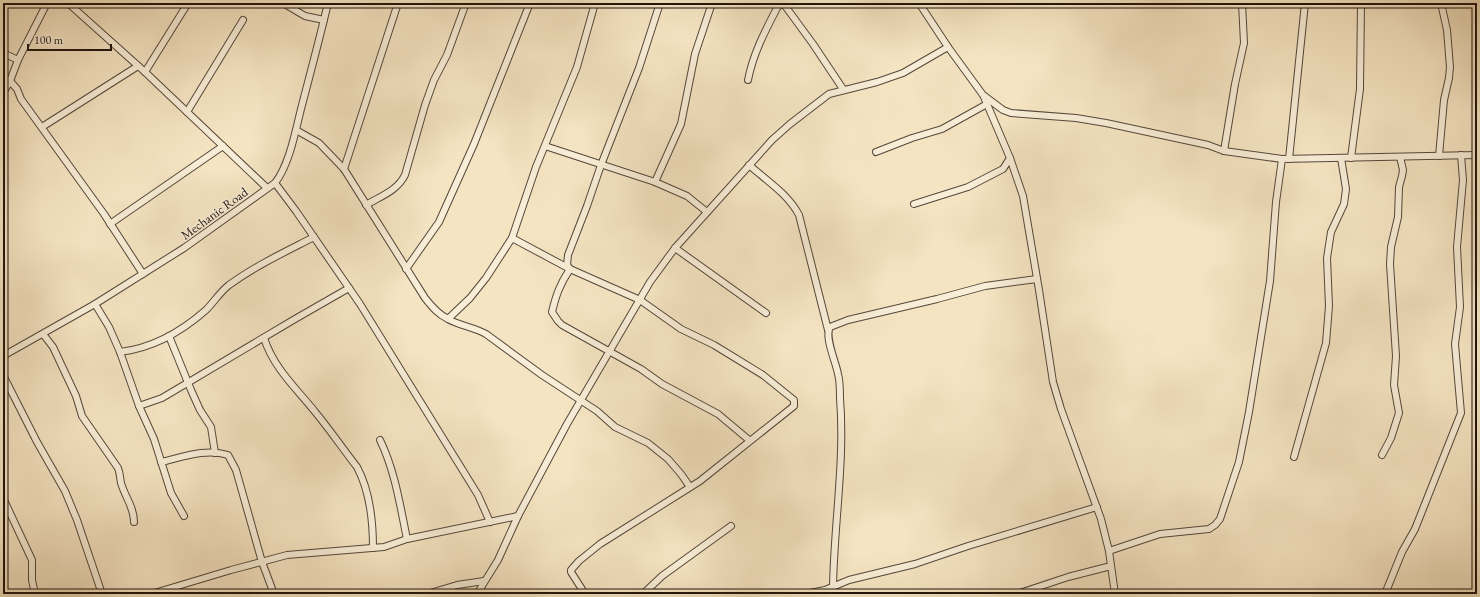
<svg xmlns="http://www.w3.org/2000/svg" width="1480" height="597" font-family="'EB Garamond',serif">
<rect width="100%" height="100%" fill="#f5e4c2"/>
<filter id="stains"><feTurbulence type="fractalNoise" baseFrequency=".005" numOctaves="4"/><feColorMatrix values="0 0 0 0 .2 0 0 0 0 .09 0 0 0 0 .02 0 0 0 .5 -.17"/></filter>
<radialGradient id="worn" r=".72"><stop offset=".6" stop-color="#630" stop-opacity="0"/><stop offset="1" stop-color="#630" stop-opacity=".3"/></radialGradient>
<g fill="none" stroke-linecap="round" stroke-linejoin="round">
<g stroke="#54473a" stroke-width="8">
<g id="minor">
<polyline points="68,3 145,72 267,188"/>
<polyline points="283,3 305,16 324,20"/>
<path d="M660,3L639,68L601,165L587,206L568,255L567,265L570,269C560,284 556,295 552,312L558,321L562,325L641,369L662,384L718,414L749,440"/>
<polyline points="783,3 813,44 843,89"/>
<polyline points="919,3 948,47 983,95 1003,110 1011,113 1076,118 1106,123 1208,145 1224,151 1282,159 1477,155"/>
<polyline points="3,53 18,60"/>
<polyline points="145,72 188,3"/>
<path d="M748,80C753,54 765,31 777,8L781,3"/>
<polyline points="10,81 17,89 21,99 104,214 143,274"/>
<polyline points="3,93 10,81 18,60 47,3"/>
<polyline points="984,97 1010,158 1023,196 1039,290 1053,382 1061,409 1101,519 1109,551 1115,594"/>
<polyline points="187,112 243,20"/>
<polyline points="42,127 138,66"/>
<path d="M296,130L319,143L344,169L425,298C432,307 438,314 448,319C460,326 474,327 486,334L542,375L597,411L615,427L648,443L668,459L681,474L690,487"/>
<polyline points="545,146 655,182 687,196 707,212"/>
<polyline points="1224,151 1235,84 1244,43 1242,3"/>
<polyline points="876,152 912,138 942,129 987,104"/>
<polyline points="1439,156 1444,100 1449,78 1450,67 1447,30 1441,3"/>
<polyline points="1351,158 1360,89 1361,3"/>
<polyline points="1289,159 1305,3"/>
<path d="M749,165C766,180 788,194 799,215L828,330"/>
<polyline points="344,169 398,3"/>
<polyline points="655,182 681,124 695,54 712,3"/>
<polyline points="275,183 296,211 360,304 478,495 490,522"/>
<polyline points="914,204 968,187 1003,169 1010,158"/>
<path d="M366,205C381,196 397,191 405,175L425,105L434,80L447,55L466,3"/>
<polyline points="110,224 223,146"/>
<polyline points="512,238 570,269 640,300 681,329 714,345 763,375 794,400 794,406 700,481 600,544 579,561 571,570 571,572 585,594"/>
<polyline points="675,248 766,313"/>
<polyline points="406,269 439,222 474,144 530,3"/>
<polyline points="95,304 109,327 120,352 139,406 154,439 171,493 184,516"/>
<polyline points="448,319 470,298 486,278 512,238 536,167 577,67 595,3"/>
<path d="M43,334L53,347L76,396L82,416L118,468C120,473 120,478 121,483C125,497 134,507 134,522"/>
<polyline points="169,336 191,390 200,410 211,427 215,453"/>
<path d="M264,338C274,369 297,389 316,413C330,430 343,449 357,467C370,491 373,521 373,548"/>
<path d="M120,352C154,348 181,332 206,310C214,302 220,292 229,285C255,266 285,252 314,237"/>
<path d="M3,356L95,304L184,248L275,183C290,164 296,128 302,105C311,71 320,37 328,3"/>
<polyline points="3,375 37,442 65,491 77,520 102,594"/>
<polyline points="139,406 162,398 295,319 349,288"/>
<path d="M380,440C395,471 400,505 407,539"/>
<polyline points="1382,455 1391,438 1399,413 1394,385 1396,356 1390,264 1391,247 1398,217 1399,187 1402,176 1403,170 1400,157"/>
<polyline points="1294,457 1326,343 1329,306 1327,258 1331,232 1344,204 1346,189 1341,158"/>
<path d="M161,462C183,457 206,448 228,455L236,470L262,562L274,594"/>
<polyline points="3,498 32,560 32,580 35,594"/>
<polyline points="1109,551 1160,534 1209,529 1215,525 1220,519 1239,462 1249,412 1270,281 1276,202 1282,159"/>
<path d="M833,587C834,524 845,461 840,398C840,390 840,381 838,374C836,362 824,337 830,327L848,320L937,299L985,286L1037,279"/>
<polyline points="151,594 231,570 287,555 384,547 407,539 518,516"/>
<polyline points="427,594 457,585 484,581"/>
<polyline points="477,594 498,560 518,516 567,424 650,282 675,248 772,140 790,124 829,94 877,82 903,73 948,47"/>
<polyline points="643,594 662,576 731,526"/>
<polyline points="805,594 825,590 849,580 915,564 968,546 1097,507"/>
<polyline points="1017,594 1068,577 1111,566"/>
<polyline points="1385,594 1402,552 1415,529 1461,413 1455,344 1460,307 1457,247 1463,180 1461,155"/>
</g>
</g>
<use href="#minor" stroke="#f8edd7" stroke-width="6"/>
</g>
<g text-anchor="middle" stroke-width="3" stroke-linejoin="round" paint-order="stroke">
<g font-size="13" fill="#1f130d" stroke="#f8edd7">
<text transform="translate(214 213) rotate(-36)" y="5">Mechanic Road</text>
</g>
</g>
<rect width="1480" height="597" fill="none" stroke="#f5e4c2" stroke-width="16"/>
<rect x="4" y="4" width="1472" height="589" fill="none" stroke="#1f130d" stroke-width="2"/>
<rect x="8" y="8" width="1464" height="581" fill="none" stroke="#1f130d"/>
<path d="M28 44v6h83v-6" fill="none" stroke="#1f130d" stroke-width="2"/>
<text x="34" y="44" font-size="12" fill="#1f130d" stroke="#f8edd7" stroke-width="3" paint-order="stroke">100 m</text>
<rect width="100%" height="100%" filter="url(#stains)"/>
<rect width="100%" height="100%" fill="url(#worn)"/>
</svg>
